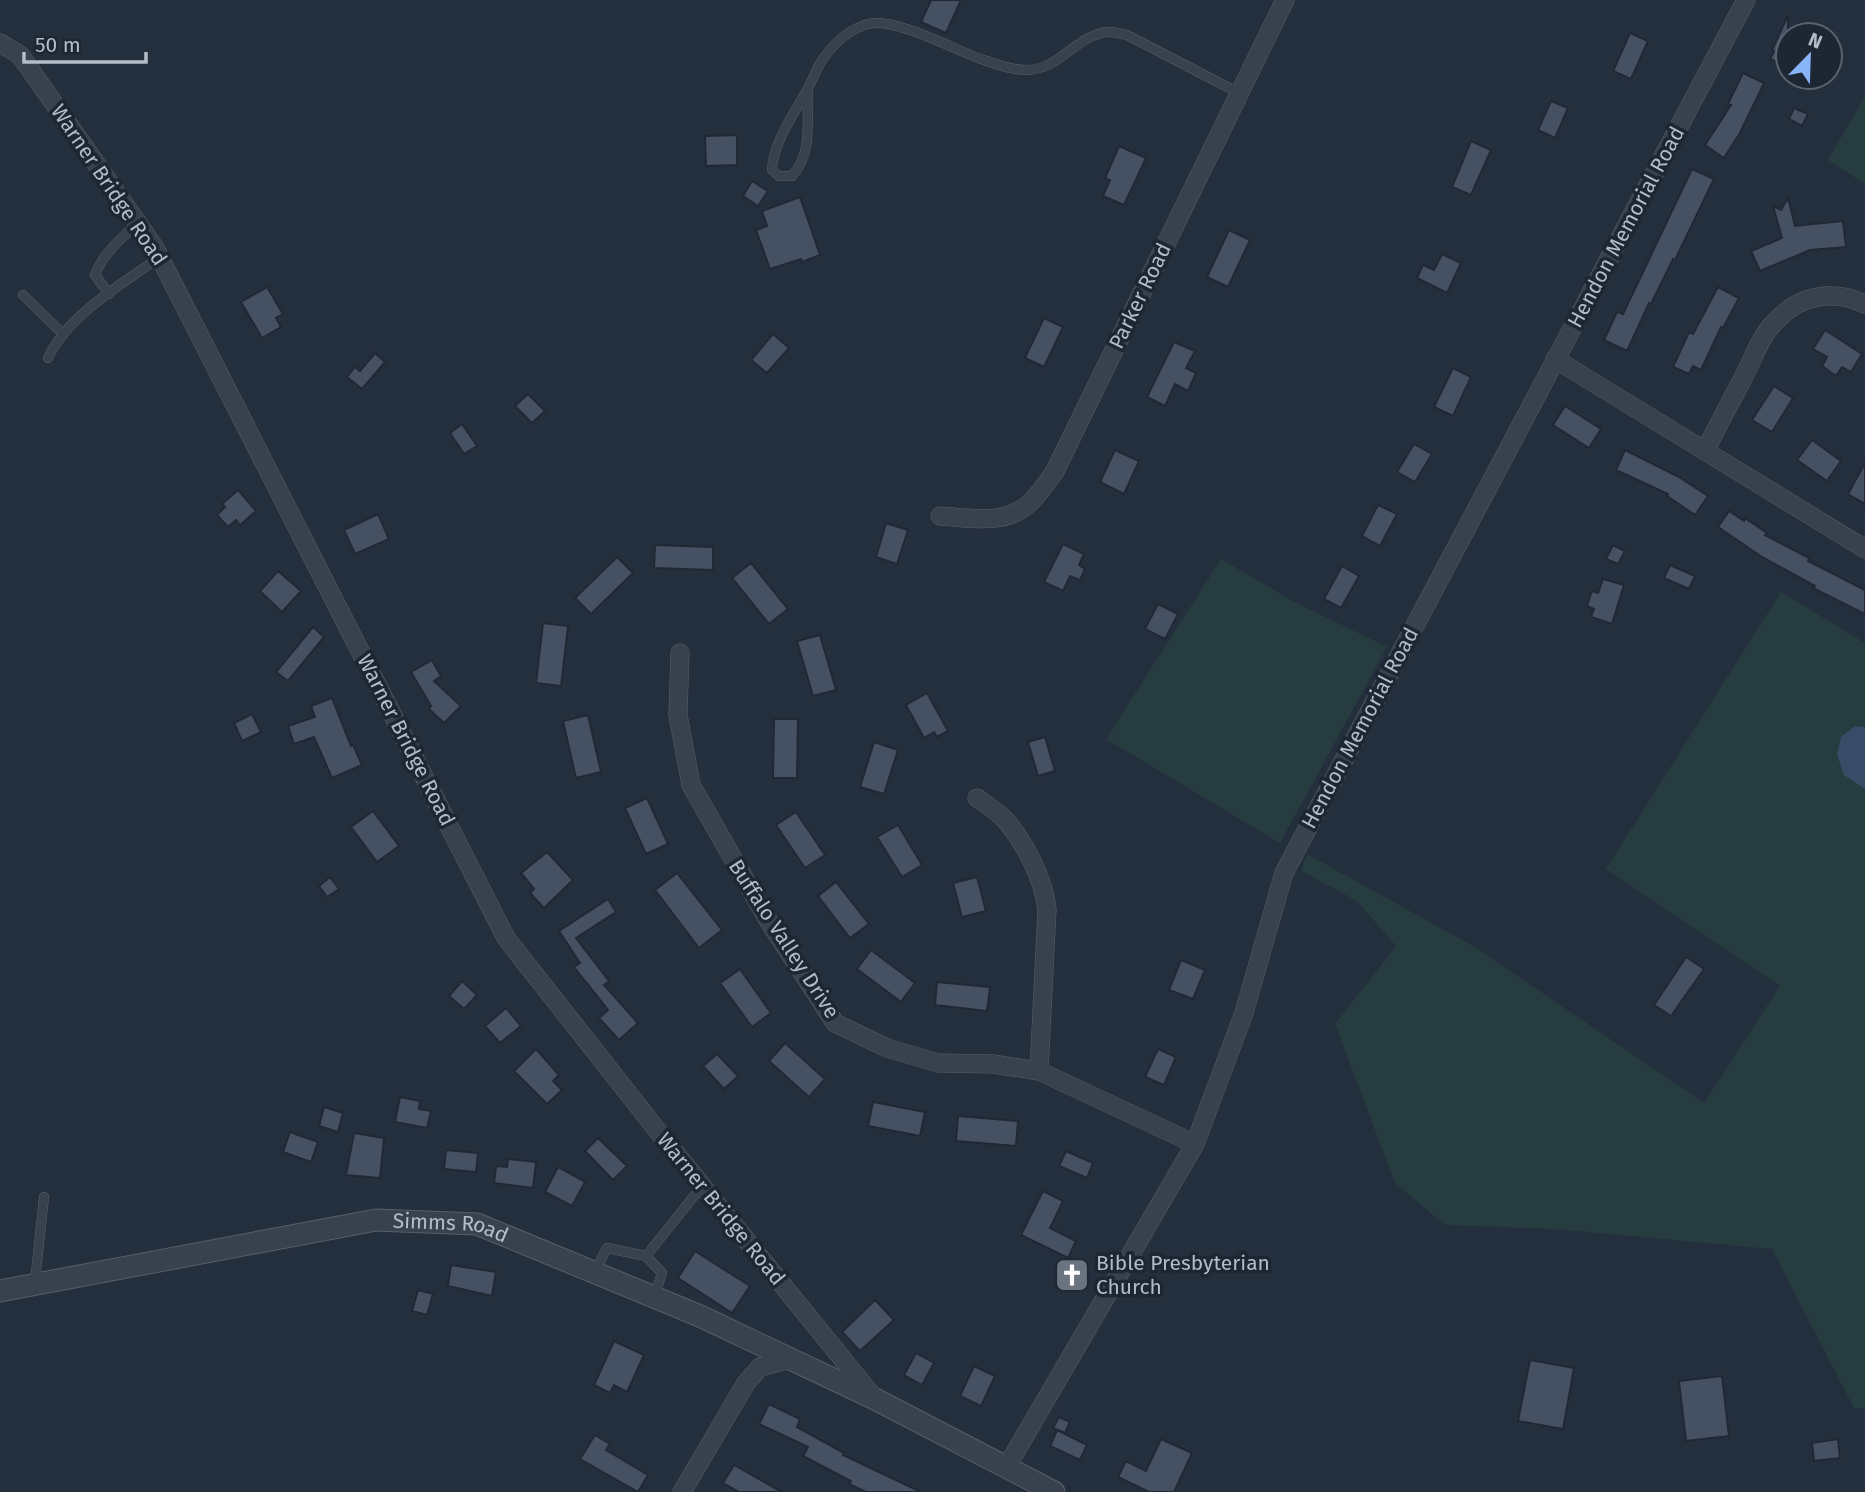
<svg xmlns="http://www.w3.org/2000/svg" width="1865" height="1492" font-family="'Fira Sans',sans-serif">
<rect width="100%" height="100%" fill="#242f3e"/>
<g fill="#263c3f">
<polygon points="1865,96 1865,184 1828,160"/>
<polygon points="1221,559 1291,600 1387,647 1280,843 1106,739"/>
<polygon points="1781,592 1865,643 1865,1408 1854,1408 1772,1249 1554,1229 1445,1225 1395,1183 1335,1024 1396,946 1357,901 1301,871 1307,854 1475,947 1704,1103 1780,986 1606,869"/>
</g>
<polygon fill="#394c67" points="1855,726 1865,727 1865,789 1844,775 1837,754 1841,737"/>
<g fill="#455162" stroke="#1f2835" stroke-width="2">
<polygon points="931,0 961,0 946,33 921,22"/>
<polygon points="1788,15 1788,67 1770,59 1774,51 1772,50"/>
<polygon points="1630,33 1648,41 1631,79 1613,71"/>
<polygon points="1743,73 1764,83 1740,133 1724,158 1705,145 1731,105 1728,104"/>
<polygon points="1551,101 1568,108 1555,138 1538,130"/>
<polygon points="1794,108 1808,114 1802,126 1789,119"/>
<polygon points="737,135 737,165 706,166 705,136"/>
<polygon points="1471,141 1491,150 1471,195 1452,187"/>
<polygon points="1119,146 1146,158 1124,205 1103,196 1110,180 1105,178"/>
<polygon points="1692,169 1714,179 1675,260 1673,259 1651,304 1649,303 1627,351 1604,340 1617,312 1623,314"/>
<polygon points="752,181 768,191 758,206 743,196"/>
<polygon points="800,197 820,255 802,262 801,259 770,269 756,230 767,226 762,211"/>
<polygon points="1788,198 1795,226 1843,221 1846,247 1810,250 1760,271 1751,251 1782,238 1773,206 1781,210"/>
<polygon points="1229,230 1250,240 1228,287 1207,277"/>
<polygon points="1442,254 1461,263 1447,293 1417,278 1423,265 1434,270"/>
<polygon points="267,287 283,314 276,318 281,327 262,338 241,302"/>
<polygon points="1718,287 1739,298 1723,328 1721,327 1701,370 1693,366 1689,374 1673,367 1689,332 1693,334"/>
<polygon points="1044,318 1063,327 1044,367 1025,358"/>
<polygon points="1825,330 1862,354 1851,372 1842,367 1836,376 1822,366 1827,357 1813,349"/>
<polygon points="773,334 789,348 767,373 751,360"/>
<polygon points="1174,342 1195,351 1186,368 1196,373 1188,391 1175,384 1165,406 1147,397"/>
<polygon points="375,353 385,362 362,389 347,377 355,367 360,371"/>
<polygon points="1453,368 1471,377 1453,416 1434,407"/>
<polygon points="1774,386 1793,398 1772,432 1752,420"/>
<polygon points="528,394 545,411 532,423 515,406"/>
<polygon points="1565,406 1601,429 1589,448 1553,425"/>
<polygon points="462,424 477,446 464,454 450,433"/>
<polygon points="1812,440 1841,461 1827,481 1797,460"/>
<polygon points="1414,444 1432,454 1415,482 1397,472"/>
<polygon points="1115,450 1139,461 1124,494 1100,482"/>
<polygon points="1625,450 1679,477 1708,496 1695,515 1667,496 1668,494 1616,470"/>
<polygon points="1865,463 1865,504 1848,494"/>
<polygon points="238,490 256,511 240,525 236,520 228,527 217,515 225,507 222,504"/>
<polygon points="1378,505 1397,514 1380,546 1362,536"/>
<polygon points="1729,511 1744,521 1745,518 1767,533 1765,535 1809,558 1808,561 1865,590 1865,614 1813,588 1815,586 1762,557 1718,527"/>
<polygon points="378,514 389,539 355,554 344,530"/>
<polygon points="886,523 908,530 897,564 876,557"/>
<polygon points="1063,544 1084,554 1079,565 1085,569 1080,580 1070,576 1063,591 1044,582"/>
<polygon points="655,545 713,547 713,570 654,568"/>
<polygon points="1613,545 1625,551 1618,564 1606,559"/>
<polygon points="617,557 633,573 591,614 575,598"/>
<polygon points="751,563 788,609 769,624 732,578"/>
<polygon points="1670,565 1695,576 1689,589 1664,578"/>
<polygon points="1342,566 1359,576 1341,608 1324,599"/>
<polygon points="278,571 301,591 282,612 260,591"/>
<polygon points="1603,579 1624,585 1612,624 1591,617 1594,609 1587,606 1592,591 1598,593"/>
<polygon points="1158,604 1178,614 1165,639 1145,629"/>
<polygon points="543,623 568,626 561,686 536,683"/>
<polygon points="313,627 324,637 288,681 276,672"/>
<polygon points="820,635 836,690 813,696 797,641"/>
<polygon points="432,660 441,676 434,681 461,706 444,723 429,709 431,706 411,672"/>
<polygon points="927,693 948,731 937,737 934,732 924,738 906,705"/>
<polygon points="332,698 351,746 353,745 362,765 332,778 314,737 294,744 288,726 315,717 311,706"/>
<polygon points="252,714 261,732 242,741 234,723"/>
<polygon points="588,715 601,772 576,778 563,721"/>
<polygon points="774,719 798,719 797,778 773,778"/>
<polygon points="1045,737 1055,771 1038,776 1028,742"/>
<polygon points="874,742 898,750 884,794 860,787"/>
<polygon points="647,798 668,844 646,854 625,808"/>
<polygon points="373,811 399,846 377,862 351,827"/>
<polygon points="796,812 825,855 805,868 776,825"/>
<polygon points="898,825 922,865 902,877 877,837"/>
<polygon points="547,852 573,880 544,908 530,893 534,889 521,873"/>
<polygon points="677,873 722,930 699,948 655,890"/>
<polygon points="330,877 339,889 327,897 319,886"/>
<polygon points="977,877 986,911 962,917 953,883"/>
<polygon points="836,882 869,924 850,938 818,896"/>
<polygon points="608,899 616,912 576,938 609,981 604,985 638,1023 619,1040 599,1018 608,1010 574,967 580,963 559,931"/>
<polygon points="871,950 915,983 901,1002 857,969"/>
<polygon points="1686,957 1704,969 1671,1016 1654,1005"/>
<polygon points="1181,960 1205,970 1193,999 1169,990"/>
<polygon points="740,969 771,1013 752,1027 720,983"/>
<polygon points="462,981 477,995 464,1009 449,996"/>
<polygon points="937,982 990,987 987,1011 935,1005"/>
<polygon points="506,1008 521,1026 500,1043 485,1026"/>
<polygon points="785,1043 825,1079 809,1097 769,1061"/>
<polygon points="536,1049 559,1075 553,1081 562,1090 547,1104 514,1071"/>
<polygon points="1158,1049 1176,1057 1164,1085 1145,1077"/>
<polygon points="717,1054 738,1076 724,1089 703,1066"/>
<polygon points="400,1097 420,1101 419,1109 431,1111 427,1128 395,1122"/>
<polygon points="873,1102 925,1112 920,1136 868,1126"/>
<polygon points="324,1107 343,1113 338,1132 319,1126"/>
<polygon points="958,1116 1018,1121 1016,1146 956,1141"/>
<polygon points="290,1132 318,1142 311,1162 283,1152"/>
<polygon points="354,1133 384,1138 380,1178 346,1175"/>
<polygon points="598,1138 627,1166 613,1180 585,1151"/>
<polygon points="446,1150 478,1153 476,1172 444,1169"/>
<polygon points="1066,1151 1093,1163 1087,1178 1059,1166"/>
<polygon points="508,1159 536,1162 533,1188 494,1183 496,1166 507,1167"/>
<polygon points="558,1167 585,1182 572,1206 545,1192"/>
<polygon points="1043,1191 1063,1201 1050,1228 1076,1241 1068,1258 1021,1235"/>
<polygon points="695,1251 750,1286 732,1313 678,1278"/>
<polygon points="451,1265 496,1272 492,1296 448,1286"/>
<polygon points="418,1290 433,1294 427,1315 412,1311"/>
<polygon points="875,1300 894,1320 860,1351 842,1332"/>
<polygon points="614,1341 644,1355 627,1392 614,1385 610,1393 594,1385"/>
<polygon points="916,1353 934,1363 922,1385 904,1375"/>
<polygon points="1530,1360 1574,1368 1563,1429 1518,1421"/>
<polygon points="974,1366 995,1376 981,1406 960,1396"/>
<polygon points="1722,1376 1729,1436 1686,1441 1679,1381"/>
<polygon points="769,1404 800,1419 797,1427 844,1453 843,1455 921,1492 866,1492 849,1484 851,1481 803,1456 808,1447 759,1424"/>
<polygon points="1059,1417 1070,1422 1065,1433 1053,1428"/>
<polygon points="1057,1430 1087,1445 1080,1460 1050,1446"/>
<polygon points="595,1435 610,1444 606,1450 648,1475 638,1492 580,1459"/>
<polygon points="1161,1439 1192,1453 1174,1492 1149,1492 1118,1477 1126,1461 1146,1471"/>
<polygon points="1838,1439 1840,1458 1814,1461 1812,1443"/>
<polygon points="734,1465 782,1492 739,1492 723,1483"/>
</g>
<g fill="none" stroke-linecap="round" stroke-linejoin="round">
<g stroke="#565f6c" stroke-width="10">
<g id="service">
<path d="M808,88C806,118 814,152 792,176H779L772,170C773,142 795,113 808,88C814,77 818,64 826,55C835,42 852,28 868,24C896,17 956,51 984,60C997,65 1012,70 1026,70C1058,70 1072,41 1101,33C1109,30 1118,33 1127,35L1239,93"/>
<path d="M109,294L95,275C103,253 121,239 138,223"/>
<polyline points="23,295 63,334"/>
<path d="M48,358C68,315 122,284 160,257"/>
<polyline points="646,1256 662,1273 654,1297"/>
<polyline points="595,1271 607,1248 646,1256 702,1186"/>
<polyline points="35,1282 44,1197"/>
</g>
</g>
<g stroke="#565f6c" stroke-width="19">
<g id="minor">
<polyline points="0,43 20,55 155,248 506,938 657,1130 875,1399"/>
<polyline points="1555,359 1865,549"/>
<path d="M1705,451C1717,427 1730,403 1743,378C1752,362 1759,339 1772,325C1797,296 1830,288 1865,304"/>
<path d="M940,516C972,518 1006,526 1031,502C1040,493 1048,481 1055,471L1285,0"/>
<polyline points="680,653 678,715 691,785 768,920 835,1023 887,1048 938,1063 993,1064 1039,1071 1195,1144"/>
<path d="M977,798C987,805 1000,813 1008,823C1027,847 1043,878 1047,909L1039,1071"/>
<polyline points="1006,1468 1195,1144 1244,1013 1284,873 1746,0"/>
<polyline points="682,1492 746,1383 760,1367 791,1359"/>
</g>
</g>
<g stroke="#565f6c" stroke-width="23">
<g id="tertiary">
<path id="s1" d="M0,1291L376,1220L477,1224L700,1316L875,1399L1054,1492"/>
</g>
</g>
<use href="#service" stroke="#38414e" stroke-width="9"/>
<use href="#minor" stroke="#38414e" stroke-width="18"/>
<use href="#tertiary" stroke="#38414e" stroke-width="21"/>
</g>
<defs>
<g id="church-square" transform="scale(1.75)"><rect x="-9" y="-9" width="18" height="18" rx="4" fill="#6b7280" stroke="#1d2633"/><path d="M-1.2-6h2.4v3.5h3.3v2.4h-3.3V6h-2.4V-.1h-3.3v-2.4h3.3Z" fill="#fff"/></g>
</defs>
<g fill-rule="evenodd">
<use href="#church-square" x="1072" y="1275"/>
</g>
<g text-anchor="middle" stroke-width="7" stroke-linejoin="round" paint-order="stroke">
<g font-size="21" fill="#b4bcc9" stroke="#1d2633">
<text transform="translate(109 185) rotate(56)" y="7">Warner Bridge Road</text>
<text transform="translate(1626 227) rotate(-62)" y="7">Hendon Memorial Road</text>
<text transform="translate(1140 296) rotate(-64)" y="7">Parker Road</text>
<text transform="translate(1360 728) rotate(-62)" y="7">Hendon Memorial Road</text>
<text transform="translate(406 740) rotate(63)" y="7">Warner Bridge Road</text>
<text transform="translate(784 939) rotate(57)" y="7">Buffalo Valley Drive</text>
<text transform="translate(721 1209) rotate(51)" y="7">Warner Bridge Road</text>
<text dy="7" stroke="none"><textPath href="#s1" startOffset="458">Simms Road</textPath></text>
</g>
<g font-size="21" fill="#b4bcc9" stroke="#1d2633" text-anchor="start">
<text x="1096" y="1270">Bible Presbyterian<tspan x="1096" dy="24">Church</tspan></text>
</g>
</g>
<g transform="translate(1809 56) rotate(23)"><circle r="33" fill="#1d2633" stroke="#59626f" stroke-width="2"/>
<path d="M0-5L12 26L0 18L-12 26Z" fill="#8ab4f8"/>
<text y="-10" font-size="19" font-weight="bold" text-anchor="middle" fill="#b4bcc9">N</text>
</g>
<path d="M24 52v10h122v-10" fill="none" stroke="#b4bcc9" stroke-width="3.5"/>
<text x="35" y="52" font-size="21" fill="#b4bcc9" stroke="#1d2633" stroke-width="5" paint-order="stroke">50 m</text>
</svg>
